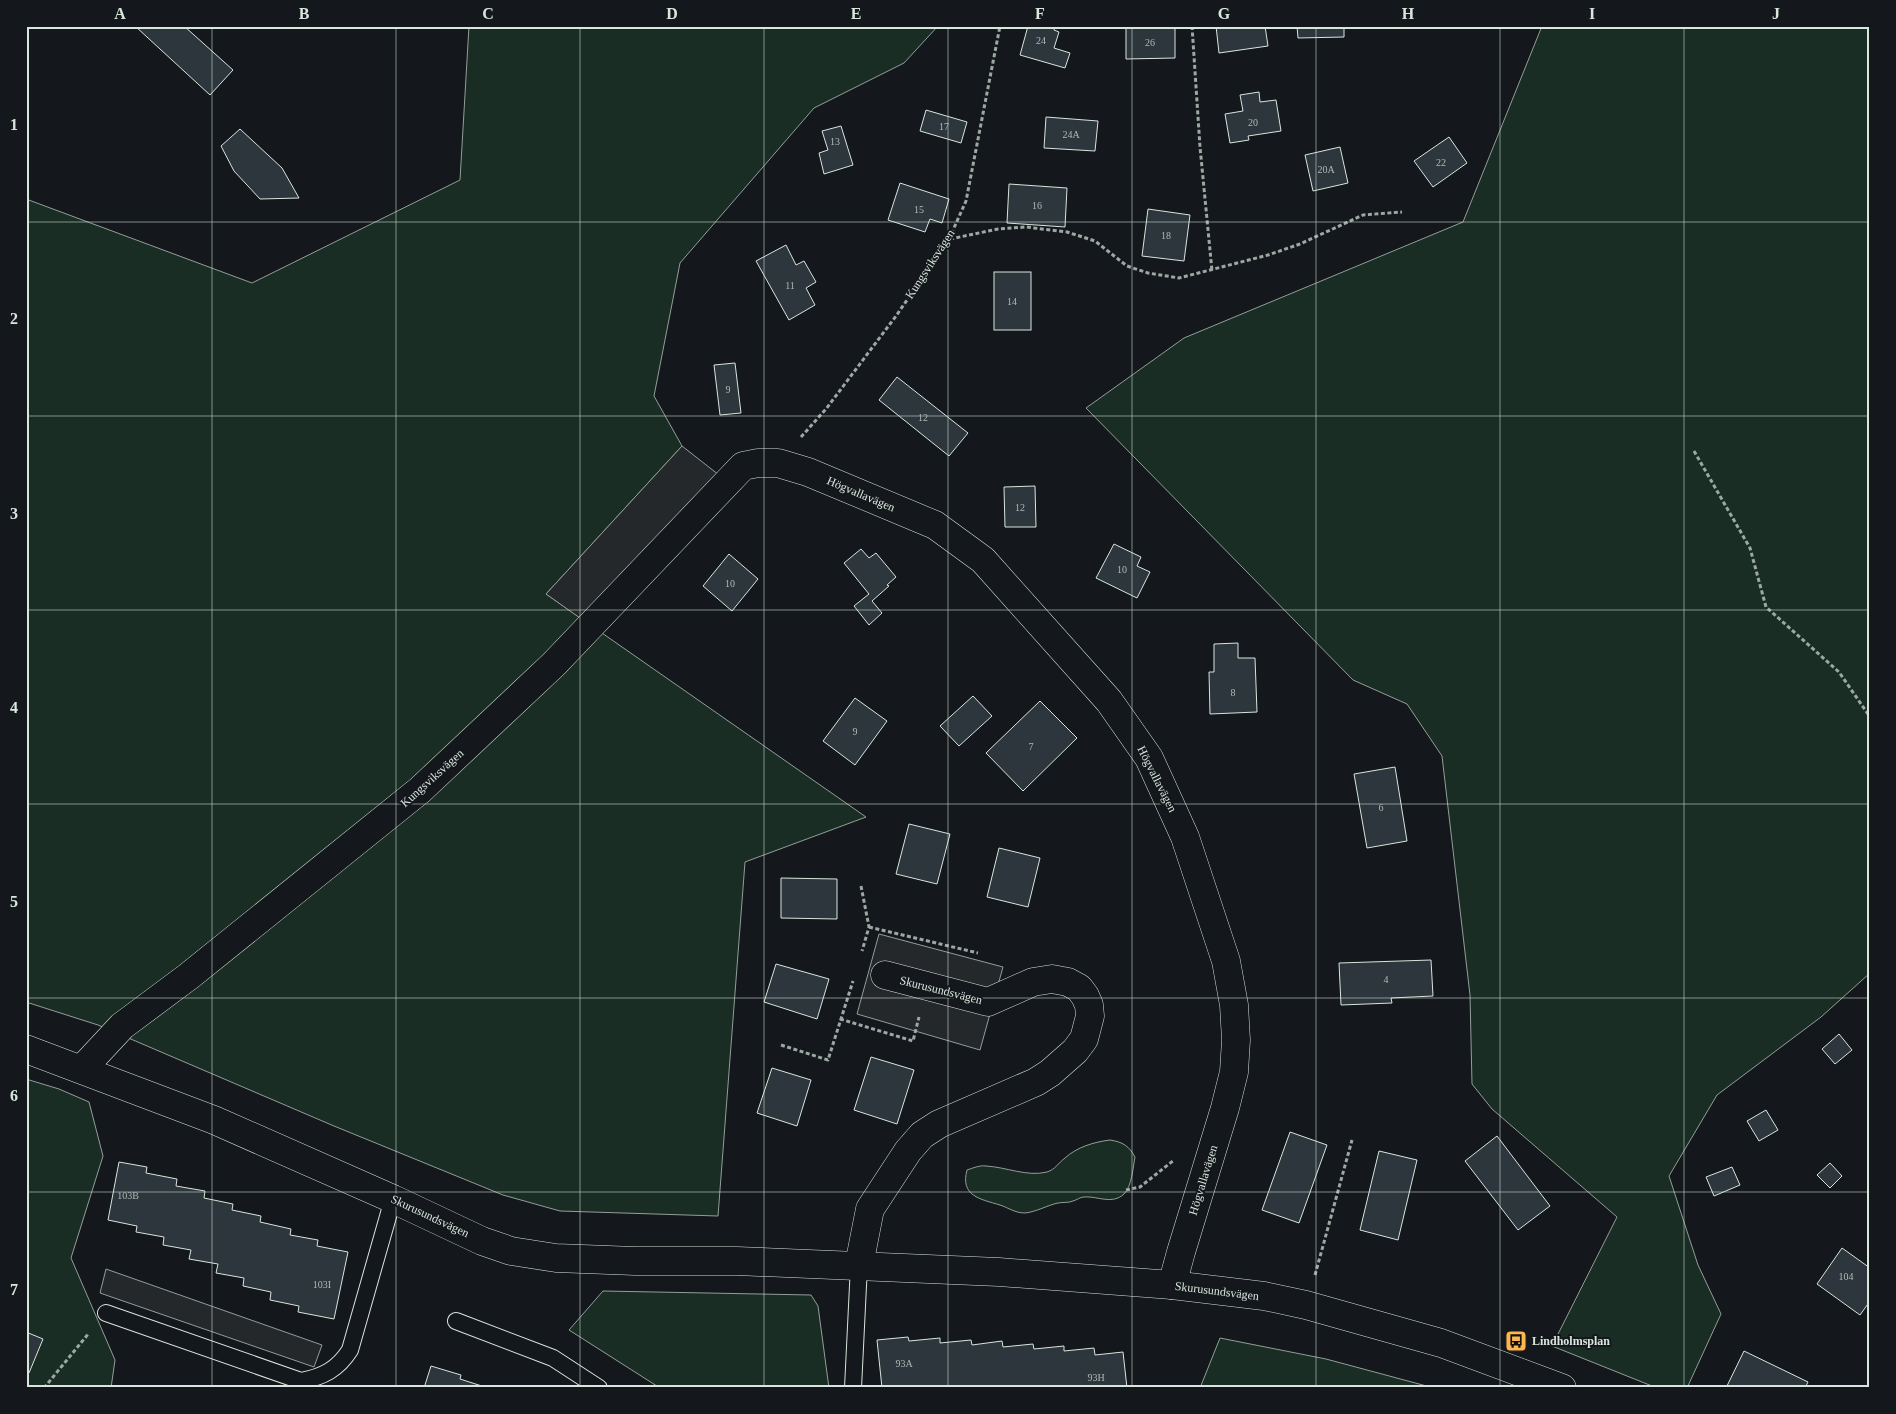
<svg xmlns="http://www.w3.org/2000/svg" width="1896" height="1414" viewBox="0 0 1896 1414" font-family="'Times New Roman',serif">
<rect width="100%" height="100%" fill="#14181c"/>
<g fill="#1a2d24" stroke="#939e99">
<path d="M469 26H938L904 63 814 108 680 263 654 396 682 446 546 594 866 817 745 862 718 1216 560 1211 503 1195 334 1126 98 1025 26 1002V199L252 283 460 180Z"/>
<path d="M1542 26H1870V973L1821 1017 1717 1095 1669 1176 1698 1265 1721 1314 1687 1388H1657L1552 1346 1617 1217 1492 1109 1472 1084 1470 995 1442 756 1407 704 1353 680 1086 408 1184 338 1463 222Z"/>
<path d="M26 1079 59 1089 89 1102 103 1156 71 1258 115 1360 111 1388H26Z"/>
<path d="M1110 1140C1123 1142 1129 1146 1135 1157 1133 1167 1132 1186 1124 1194 1112 1205 1098 1196 1084 1197 1080 1197 1077 1200 1073 1201 1069 1203 1063 1202 1058 1203 1048 1205 1036 1212 1025 1213 1015 1213 1009 1208 1000 1205 980 1199 960 1196 967 1170 973 1168 980 1165 986 1166 1006 1167 1027 1177 1047 1172 1056 1169 1058 1163 1065 1158 1077 1147 1094 1142 1110 1140Z"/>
<path d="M603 1291 811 1295 818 1306 829 1388H660L569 1330Z"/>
<path d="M1220 1338 1326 1359 1434 1388H1200Z"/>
</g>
<g fill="#24282b" stroke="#939e99">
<path d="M682 446 733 486 597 630 546 594Z"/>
<path d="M879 934 1003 967 980 1050 857 1014Z"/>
<path d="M106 1269 322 1345 314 1367 100 1293Z"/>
</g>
<g fill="#2c363c" stroke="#d8e6dc">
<path d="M135 26H184L233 70 210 95Z"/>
<path d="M1028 26H1055L1054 30 1059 32 1054 48 1070 53 1065 68 1020 55Z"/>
<path d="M1126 26H1175V58L1126 59Z"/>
<path d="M1216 26H1265L1268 46 1219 53Z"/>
<path d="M1297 26H1344V37L1298 38Z"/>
<path d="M1259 92 1260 102 1276 100 1281 131 1248 136 1249 140 1230 143 1225 114 1243 111 1240 95Z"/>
<path d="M926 110 967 122 961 143 920 131Z"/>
<path d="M1046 117 1098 121 1095 151 1044 148Z"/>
<path d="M841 126 853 165 824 174 819 153 828 150 822 131Z"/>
<path d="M240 129 282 168 299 198 260 199 234 171 221 146Z"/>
<path d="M1449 137 1467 163 1433 187 1414 161Z"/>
<path d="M1340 147 1348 183 1313 191 1305 155Z"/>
<path d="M900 183 949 199 942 223 930 219 925 232 888 220Z"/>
<path d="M1009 184 1067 188 1065 227 1007 223Z"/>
<path d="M1148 209 1190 215 1184 261 1142 256Z"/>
<path d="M786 245 796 265 804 261 816 282 806 288 815 305 789 320 756 261Z"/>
<rect x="994" y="272" width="37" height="58"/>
<path d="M735 363 741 413 720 415 714 365Z"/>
<path d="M897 377 968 433 949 456 879 400Z"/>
<path d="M1035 486 1036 527H1005L1004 487Z"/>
<path d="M1114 544 1141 557 1137 566 1150 572 1137 598 1096 578Z"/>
<path d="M861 549 869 558 876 553 896 577 887 585 889 586 872 601 882 613 869 625 854 606 869 594 844 563Z"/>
<path d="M729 554 758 579 732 611 703 586Z"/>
<path d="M1238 643V658H1255L1257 712 1210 714 1209 672H1214V644Z"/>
<path d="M973 696 992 716 959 746 940 726Z"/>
<path d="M855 698 887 721 855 765 823 741Z"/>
<path d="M1040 701 1077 738 1023 791 986 753Z"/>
<path d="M1395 767 1407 841 1367 848 1354 774Z"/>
<path d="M909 824 950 834 937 884 896 874Z"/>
<path d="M999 848 1040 858 1028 907 987 897Z"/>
<path d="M781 878 837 879V919L781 918Z"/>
<path d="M1431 960 1433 996 1391 998 1392 1003 1341 1005 1339 963Z"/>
<path d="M776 964 829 979 817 1019 764 1002Z"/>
<path d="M1839 1034 1852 1050 1835 1064 1822 1049Z"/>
<path d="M871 1057 914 1070 897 1124 854 1110Z"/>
<path d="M772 1068 811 1080 797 1126 757 1113Z"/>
<path d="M1766 1110 1778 1130 1759 1141 1747 1121Z"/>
<path d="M1290 1132 1327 1145 1299 1223 1262 1210Z"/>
<path d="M1497 1136 1550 1206 1518 1230 1465 1161Z"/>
<path d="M1379 1151 1417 1160 1398 1240 1360 1230Z"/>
<path d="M119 1162 147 1167 146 1173 177 1179 176 1186 205 1191 204 1198 233 1204 232 1210 261 1216 260 1222 291 1229 290 1235 318 1240 317 1246 348 1252 334 1319 298 1312 299 1306 270 1300 271 1292 243 1286 244 1278 216 1273 218 1264 189 1259 191 1250 163 1245 164 1237 136 1232 137 1226 108 1220Z"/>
<path d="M1830 1163 1842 1176 1830 1188 1817 1175Z"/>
<path d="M1732 1167 1740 1185 1714 1196 1706 1177Z"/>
<path d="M1842 1248 1870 1268V1301L1860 1315 1817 1284Z"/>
<path d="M26 1332 43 1339 29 1373 26 1372Z"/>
<path d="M908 1337 909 1341 940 1338V1343L971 1340 972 1345 1002 1341 1003 1347 1033 1344 1034 1349 1064 1346V1351L1094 1348 1095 1355 1123 1352 1127 1388H882L877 1340Z"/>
<path d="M1744 1351 1808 1382 1805 1388H1726Z"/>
<path d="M431 1366 461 1375 460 1379 488 1388H424Z"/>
</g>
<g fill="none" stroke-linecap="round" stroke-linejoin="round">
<g stroke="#d8e6dc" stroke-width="18">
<g id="service">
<path d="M106 1313 301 1381C323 1377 338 1369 350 1350L393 1199"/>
<path d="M456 1321 553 1358 599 1388"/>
<path d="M853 1388 859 1265"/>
</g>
</g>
<g stroke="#d8e6dc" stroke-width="29">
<g id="minor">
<path d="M82 1069 122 1026 189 976 420 790 554 664 743 466 758 463H778L808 472 935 525 983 560 1109 701 1149 758 1185 837 1226 961 1234 1005 1236 1040 1234 1072 1225 1108 1181 1252 1172 1285"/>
<path d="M859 1265 870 1209 908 1151 922 1135 939 1124 1036 1082 1050 1073 1075 1051 1084 1039 1090 1016 1089 1005 1085 996 1079 988 1068 982 1052 979 1033 982 988 1002 885 975"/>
</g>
</g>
<g stroke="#d8e6dc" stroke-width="29">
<path id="tertiary" d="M26 1049 214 1120 393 1199 482 1241 511 1251 556 1258 635 1261H737L999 1272 1172 1285 1264 1296 1306 1305 1441 1343 1562 1388"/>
</g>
<g stroke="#9da8a2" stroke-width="3" stroke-dasharray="4 2.5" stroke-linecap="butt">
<path d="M1192 26 1200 147 1212 271"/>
<path d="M950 239 998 229 1026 227 1067 232 1095 241 1127 266 1148 273 1179 278 1268 255 1300 244 1363 215 1402 212"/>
<path d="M801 437 826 409 896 316 949 239 966 201 1000 26"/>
<path d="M1694 451 1750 548 1766 607 1839 672 1870 717"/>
<path d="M861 886 869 927 862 951"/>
<path d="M869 927 978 953"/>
<path d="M840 1019 913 1041 919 1017"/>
<path d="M781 1045 828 1060 853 981"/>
<path d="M1126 1190 1140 1187 1174 1160"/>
<path d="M1315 1275 1352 1140"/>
<path d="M44 1388 89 1333"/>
</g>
<use href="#service" stroke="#14181c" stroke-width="16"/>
<use href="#minor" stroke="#14181c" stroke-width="28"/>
<use href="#tertiary" stroke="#14181c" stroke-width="28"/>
</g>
<path fill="none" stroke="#d8e6dc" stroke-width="1" stroke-opacity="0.55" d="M212 26V1388M396 26V1388M580 26V1388M764 26V1388M948 26V1388M1132 26V1388M1316 26V1388M1500 26V1388M1684 26V1388M26 222H1870M26 416H1870M26 610H1870M26 804H1870M26 998H1870M26 1192H1870"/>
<defs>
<g id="bus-square" transform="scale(1.125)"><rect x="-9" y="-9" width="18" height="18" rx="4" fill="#ffb74d" stroke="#14181c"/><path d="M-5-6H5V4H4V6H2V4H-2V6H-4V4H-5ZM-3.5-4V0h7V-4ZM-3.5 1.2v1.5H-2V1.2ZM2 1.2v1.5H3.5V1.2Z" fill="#111"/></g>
</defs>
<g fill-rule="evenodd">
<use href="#bus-square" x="1516" y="1341"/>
</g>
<g text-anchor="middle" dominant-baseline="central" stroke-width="4" stroke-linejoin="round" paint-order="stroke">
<g font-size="10" fill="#adbab4">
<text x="1041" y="40">24</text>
<text x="1150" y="42">26</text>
<text x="1253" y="122">20</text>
<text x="944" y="126">17</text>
<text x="1071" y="134">24A</text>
<text x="835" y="141">13</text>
<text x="1441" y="162">22</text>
<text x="1326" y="169">20A</text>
<text x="1037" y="205">16</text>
<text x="919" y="209">15</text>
<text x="1166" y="235">18</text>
<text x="790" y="285">11</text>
<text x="1012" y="301">14</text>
<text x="728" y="389">9</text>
<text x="923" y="417">12</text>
<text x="1020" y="507">12</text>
<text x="1122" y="569">10</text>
<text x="730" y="583">10</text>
<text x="1233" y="692">8</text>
<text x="855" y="731">9</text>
<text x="1031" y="746">7</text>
<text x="1381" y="807">6</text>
<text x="1386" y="979">4</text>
<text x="128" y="1195">103B</text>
<text x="1846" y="1276">104</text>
<text x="322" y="1284">103I</text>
<text x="904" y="1363">93A</text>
<text x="1096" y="1377">93H</text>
</g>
<g font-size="12" fill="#d8e6dc" stroke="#14181c">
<text transform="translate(930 264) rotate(-57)">Kungsviksvägen</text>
<text transform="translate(861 494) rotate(23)">Högvallavägen</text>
<text transform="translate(432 778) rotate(-42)">Kungsviksvägen</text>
<text transform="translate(1157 779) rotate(63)">Högvallavägen</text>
<text transform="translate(941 990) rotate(14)">Skurusundsvägen</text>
<text transform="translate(1203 1180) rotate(-73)">Högvallavägen</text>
<text transform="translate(430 1216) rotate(25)">Skurusundsvägen</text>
<text transform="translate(1217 1291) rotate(7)">Skurusundsvägen</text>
</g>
<g font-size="12" font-weight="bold" fill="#d8e6dc" stroke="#14181c" text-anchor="start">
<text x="1532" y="1341">Lindholmsplan</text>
</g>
</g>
<rect width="1896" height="1414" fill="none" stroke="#14181c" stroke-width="55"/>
<rect x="28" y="28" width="1840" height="1358" fill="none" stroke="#d8e6dc" stroke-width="2"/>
<g font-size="16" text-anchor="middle" font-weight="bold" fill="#d8e6dc">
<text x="120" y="19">A</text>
<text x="304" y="19">B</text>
<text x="488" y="19">C</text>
<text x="672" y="19">D</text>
<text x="856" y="19">E</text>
<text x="1040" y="19">F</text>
<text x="1224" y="19">G</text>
<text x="1408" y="19">H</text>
<text x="1592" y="19">I</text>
<text x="1776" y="19">J</text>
<text x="14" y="130">1</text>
<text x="14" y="324">2</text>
<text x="14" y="519">3</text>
<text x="14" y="713">4</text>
<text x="14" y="907">5</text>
<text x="14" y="1101">6</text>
<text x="14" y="1295">7</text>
</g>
</svg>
